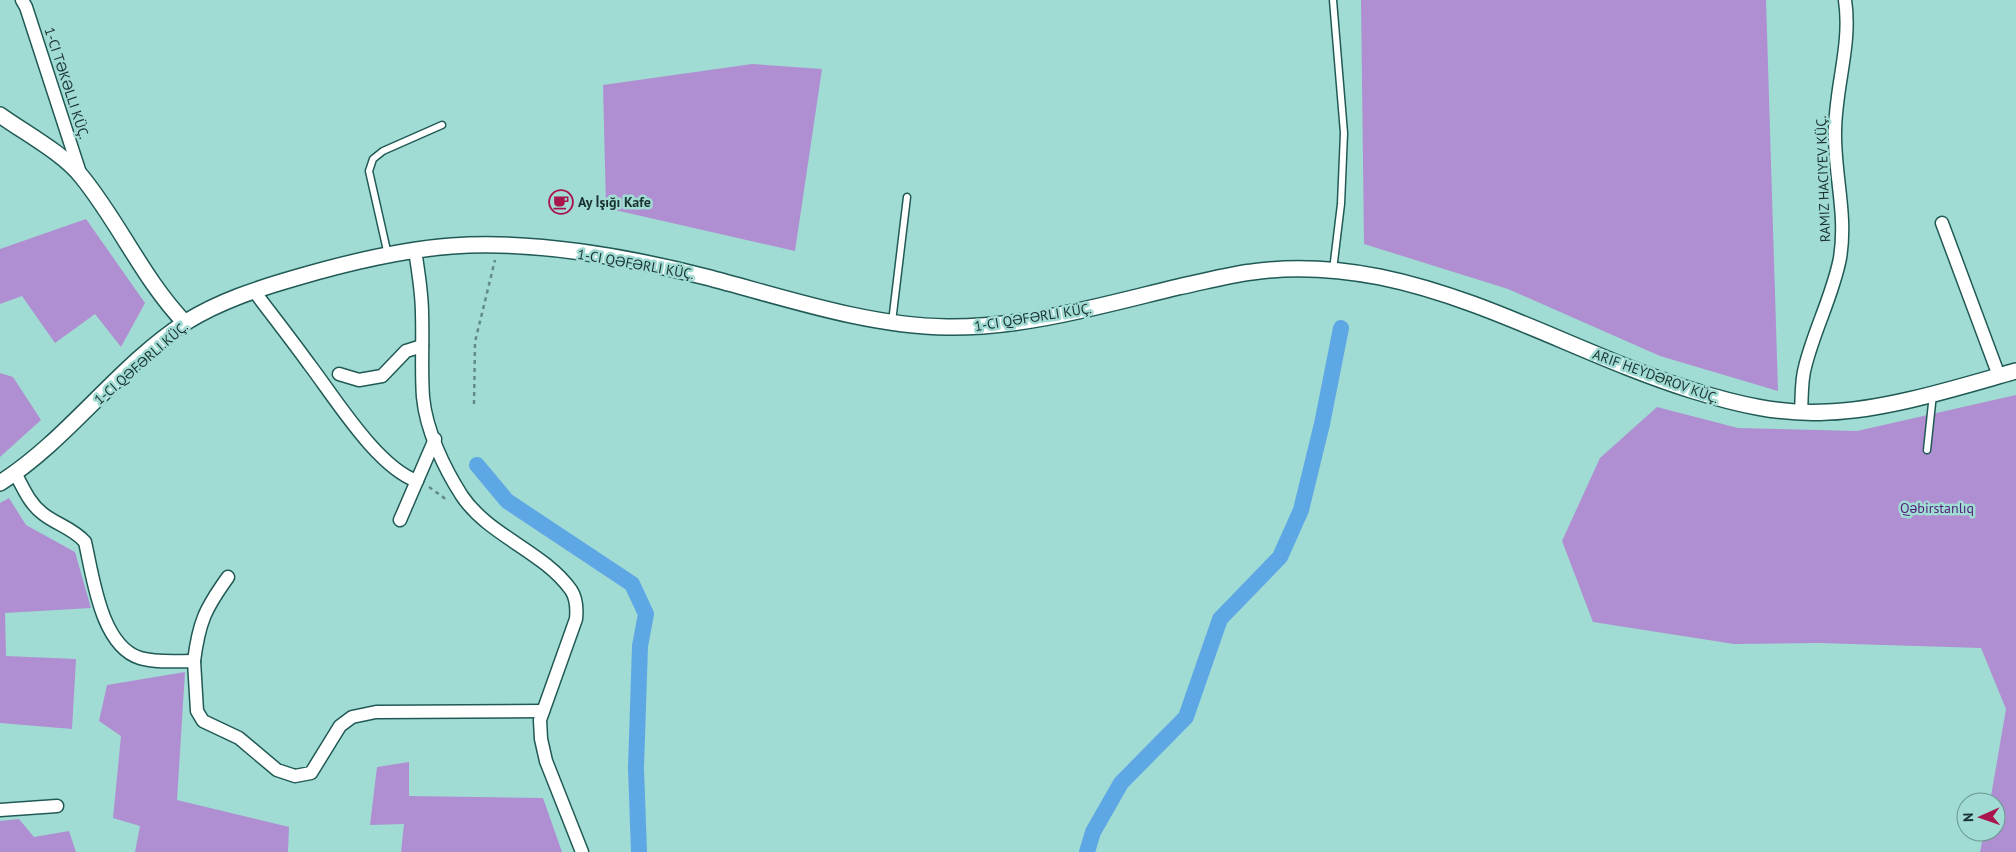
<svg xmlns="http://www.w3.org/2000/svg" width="2016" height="852" viewBox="0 0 2016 852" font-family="'PT Sans',sans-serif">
<rect width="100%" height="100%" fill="#a1dcd4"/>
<g fill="#af8fd1">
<path d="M1361 0H1766L1778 391 1660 356 1508 289 1364 244Z"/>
<path d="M752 64 822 69 795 251 606 208 603 85Z"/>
<path d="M86 219 145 303 121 347 95 314 55 343 22 296 0 304V249Z"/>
<path d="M0 373 13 377 41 420 0 457Z"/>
<path d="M2016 395V852H1980L1984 832H1996V802H1990L2006 709 1981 648 1818 643 1734 644 1593 622 1562 541 1600 458 1657 407 1738 428 1857 431Z"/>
<path d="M9 498 26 525 75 552 91 608 5 613 6 656 76 659 72 729 0 723V503Z"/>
<path d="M185 672 177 800 289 827 288 852H135L140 826 113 818 121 736 99 721 107 685Z"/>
<path d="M409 762V796L543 798 562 852H401L404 824 370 825 377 767Z"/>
<path d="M19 819 34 837 69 831 76 852H0V821Z"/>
</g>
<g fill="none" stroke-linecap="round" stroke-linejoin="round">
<g stroke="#5ea7e5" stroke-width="16">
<path d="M477 465 507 501 632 584 646 614 640 646 636 768 639 852"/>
<path d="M1087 852 1093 832 1121 783 1186 717 1220 619 1280 557 1301 510 1322 424 1341 328"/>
</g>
<g stroke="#215a55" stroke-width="9">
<g id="service">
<path d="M1333 0 1344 133 1341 204 1333 270"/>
<path d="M388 255 369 171 373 159 383 151 442 125"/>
<path d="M892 322 907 197"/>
<path d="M1927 450 1933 394"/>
</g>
</g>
<g stroke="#215a55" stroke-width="15">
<g id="minor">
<path d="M22 0 26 7 81 176"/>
<path d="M1942 223 1999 376"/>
<path d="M415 250C418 271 422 292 422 314 423 342 421 370 423 397 426 430 444 468 462 496 489 536 543 551 571 590 577 599 577 609 576 619L540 720 541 739 546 761 582 852"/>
<path d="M254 291C272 315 291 339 309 364 335 398 377 467 417 481"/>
<path d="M339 374 359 380 382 376 406 351 422 346"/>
<path d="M1801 412C1802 397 1801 381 1805 367 1814 330 1833 295 1840 258 1847 216 1835 177 1835 136 1834 90 1852 46 1845 0"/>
<path d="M15 473C23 487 29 503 42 513 55 524 73 528 85 542 93 577 101 646 140 658 157 663 177 661 194 661L197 711 203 721 239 738 277 770 295 776 311 773 340 726 352 717 376 712 543 711"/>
<path d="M400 520 435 439"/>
<path d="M194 661C199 622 205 609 228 577"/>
<path d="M0 810 57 806"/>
</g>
</g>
<g stroke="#215a55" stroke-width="18">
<g id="tertiary">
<path d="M0 115C25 133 63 153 82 177 120 224 143 279 185 323"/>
<path d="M0 483C69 439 117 367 186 322 220 301 257 289 295 278 346 263 399 250 452 246 531 240 629 257 706 277 783 297 867 326 947 327 1025 328 1103 305 1178 287 1203 282 1227 275 1252 272 1294 266 1338 269 1380 277 1488 299 1586 357 1691 390 1736 404 1781 415 1828 412 1887 410 1959 387 2016 371"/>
</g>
</g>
<g stroke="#618b86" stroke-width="2.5" stroke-dasharray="4 4" stroke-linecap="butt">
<path d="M474 404 475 342 495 260"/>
<path d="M429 487 447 500"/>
</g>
<use href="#service" stroke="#fff" stroke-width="6"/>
<use href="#minor" stroke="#fff" stroke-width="12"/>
<use href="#tertiary" stroke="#fff" stroke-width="15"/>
</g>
<defs>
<g id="cafe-ring" transform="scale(1.25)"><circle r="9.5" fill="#a1dcd4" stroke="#a9164e" stroke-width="1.5"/><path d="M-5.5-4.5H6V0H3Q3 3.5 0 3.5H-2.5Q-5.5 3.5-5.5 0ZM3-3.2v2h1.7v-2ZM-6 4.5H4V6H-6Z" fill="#a9164e"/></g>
</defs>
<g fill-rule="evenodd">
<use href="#cafe-ring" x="561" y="202"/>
</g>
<g text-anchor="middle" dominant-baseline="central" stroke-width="5" stroke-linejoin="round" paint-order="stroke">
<g font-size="14" fill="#1a322f" stroke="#a1dcd4">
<text transform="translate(67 83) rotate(72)">1-CI TƏKƏLLI KÜÇ.</text>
<text transform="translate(1823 179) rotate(-92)">RAMIZ HACIYEV KÜÇ.</text>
<text transform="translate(636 264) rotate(10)">1-CI QƏFƏRLI KÜÇ.</text>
<text transform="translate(1033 317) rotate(-9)">1-CI QƏFƏRLI KÜÇ.</text>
<text transform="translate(141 363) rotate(-41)">1-CI QƏFƏRLI KÜÇ.</text>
<text transform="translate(1656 376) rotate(20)">ARIF HEYDƏROV KÜÇ.</text>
</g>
<g font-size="14" font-weight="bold" fill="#1a322f" stroke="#a1dcd4" text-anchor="start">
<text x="578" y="202">Ay İşığı Kafe</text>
</g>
<g font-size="14" fill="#511d79" stroke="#a1dcd4">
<text x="1937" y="508">Qəbirstanlıq</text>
</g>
</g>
<g transform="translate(1981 817) rotate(268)"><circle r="24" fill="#a1dcd4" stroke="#6b9892"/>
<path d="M0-4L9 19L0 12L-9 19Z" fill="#a9164e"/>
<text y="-8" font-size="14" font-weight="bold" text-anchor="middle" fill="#1a322f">N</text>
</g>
</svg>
